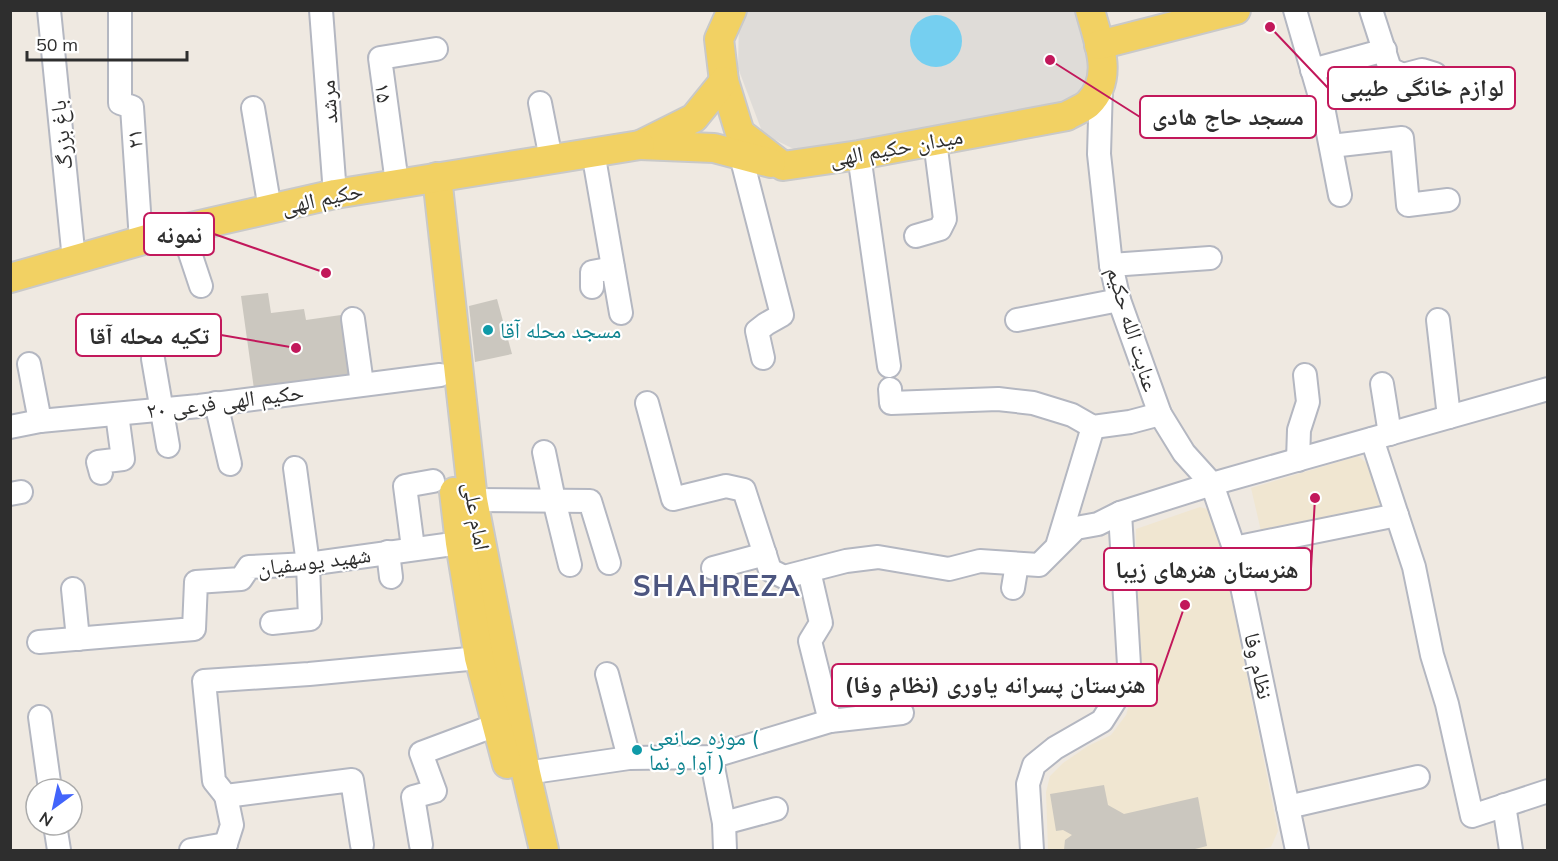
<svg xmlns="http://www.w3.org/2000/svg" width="1558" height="861" viewBox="0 0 1558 861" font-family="Mulish,'Noto Naskh Arabic',sans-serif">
<rect width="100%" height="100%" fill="#efe9e1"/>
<g fill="#f0e6d1">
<path d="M1358 456 1369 465 1380 507 1261 531 1251 488Z"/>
<path d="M1200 507 1214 511 1278 831 1271 847 1257 850H1048L1046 792 1050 776 1063 763 1088 746 1111 735 1126 715 1137 680 1136 529Z"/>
</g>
<path fill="#dfdcd8" d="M745 10 1080 11 1094 62 1084 96 1031 110 802 153 763 134 738 68 739 18Z"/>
<circle fill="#75cff0" cx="936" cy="41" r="26"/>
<g fill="#cbc7bf">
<path d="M268 293 271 313 304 309 306 320 341 315 349 376 254 389 241 296Z"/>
<path d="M497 299 512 354 475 362 469 306Z"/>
<path d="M1104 785 1108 805 1124 814 1198 797 1207 846 1191 850H1064L1065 840 1072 835 1063 830 1056 831 1050 794Z"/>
</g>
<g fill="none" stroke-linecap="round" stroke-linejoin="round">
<g stroke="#b4b7c1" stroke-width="26">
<g id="minor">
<path d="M49 10 74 260"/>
<path d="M120 10V103L132 107 141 241"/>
<path d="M321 10 335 194"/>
<path d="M1295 10 1323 107 1340 195"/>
<path d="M1371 10 1390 69 1403 75 1422 70 1435 74 1447 94"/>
<path d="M1312 70 1385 50"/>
<path d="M1101 85 1099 154 1111 265 1119 300 1160 414 1184 453 1212 484 1234 548 1297 850"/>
<path d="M540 103 551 159"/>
<path d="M253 108 270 209"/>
<path d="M1331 146 1402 138 1408 205 1448 200"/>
<path d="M593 152 621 313"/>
<path d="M859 155 889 366"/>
<path d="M741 156 782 315 766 324 757 331 763 358"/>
<path d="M397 183 380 58 436 49"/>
<path d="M182 229 201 286"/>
<path d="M916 236 940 229 945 219 935 141"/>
<path d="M1111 265 1210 258"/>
<path d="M592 287V272L613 268"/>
<path d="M353 319 362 384"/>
<path d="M1017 320 1119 300"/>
<path d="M1438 320 1449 417"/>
<path d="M153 359 168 446"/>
<path d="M29 364 40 421"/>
<path d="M1382 384 1390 434"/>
<path d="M890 389 891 403 998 399 1033 403 1072 415 1093 427 1130 422 1160 414"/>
<path d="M216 403 230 464"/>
<path d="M647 403 673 499 726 486 744 490 770 570 784 577 846 561 878 557 949 569 980 561 1039 565 1076 528 1098 524 1120 513"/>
<path d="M10 427 40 421 199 406 440 375"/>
<path d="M1372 439 1414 567 1432 655 1447 704 1472 816 1548 791"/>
<path d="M544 452 554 500 570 565"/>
<path d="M1298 460 1299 430 1308 402 1305 375"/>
<path d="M101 473 98 462 123 459 117 414"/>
<path d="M10 494 21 492"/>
<path d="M473 500 590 501 609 563"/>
<path d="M1058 543 1093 427"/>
<path d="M413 548 405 486 433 481"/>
<path d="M1234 548 1397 515"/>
<path d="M388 552 391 577"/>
<path d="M713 568 765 554"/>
<path d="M809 571 821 623 810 641 830 721"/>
<path d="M1013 588 1017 564"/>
<path d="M73 589 78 639"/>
<path d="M272 623 310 619 308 564 295 468"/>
<path d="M39 642 194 629 196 582 241 579 249 567 308 564 460 543"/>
<path d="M607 674 629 758"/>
<path d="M40 717 50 789"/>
<path d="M711 757 724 823 725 850"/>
<path d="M526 773 629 758 711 757 830 721 902 713"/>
<path d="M1504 805 1511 850"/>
<path d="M1288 807 1418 777"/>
<path d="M724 823 776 809"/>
<path d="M55 825 59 850"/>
<path d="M362 845 352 780 226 796 214 781 204 681 309 674 479 658"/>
<path d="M421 845 413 797 435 791 421 753 496 725"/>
<path d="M191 850 226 844"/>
<path d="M224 850 232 825 226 796"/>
<path d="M1032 850 1028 784 1034 765 1055 748 1102 721 1114 702 1129 665 1120 513 1212 484 1548 389"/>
</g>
</g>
<g stroke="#c9c9c9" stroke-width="32">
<g id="major">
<path d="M732 10 719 39 724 81 740 133 783 166 859 155 1067 116C1073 112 1082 109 1088 104 1115 78 1098 41 1090 10"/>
<path d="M1099 45 1236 10"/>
<path d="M724 81 694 118 640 145 714 148 771 163"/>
<path d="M437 177 473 500 526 773 544 850"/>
<path d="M10 278 182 229 335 194 640 145"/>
<path d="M454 492 460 543 479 658 507 764"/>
</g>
</g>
<use href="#minor" stroke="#fff" stroke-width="22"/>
<use href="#major" stroke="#f2d163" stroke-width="28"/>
</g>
<g fill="#0f9aa8" stroke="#fff" stroke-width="2">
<circle cx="488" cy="330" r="6"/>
<circle cx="637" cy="750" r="6"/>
</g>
<g text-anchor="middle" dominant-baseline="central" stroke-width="4.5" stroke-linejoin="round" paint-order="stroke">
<g font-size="22" fill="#2e2e2e" stroke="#fff">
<text transform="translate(384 93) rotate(82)">۱۵</text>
<text transform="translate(328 102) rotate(-94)">مرشد</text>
<text transform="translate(61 135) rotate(-96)">باغ بزرگ</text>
<text transform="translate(134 139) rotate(-94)">۲۱</text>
<text transform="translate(896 147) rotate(-10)">میدان حکیم الهی</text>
<text transform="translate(322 198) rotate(-12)">حکیم الهی</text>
<text transform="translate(1133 329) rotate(73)">عنایت الله حکیم</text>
<text transform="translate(225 401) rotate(-7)">حکیم الهی فرعی ۲۰</text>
<text transform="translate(477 516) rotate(80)">امام علی</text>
<text transform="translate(314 561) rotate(-7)">شهید یوسفیان</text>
<text transform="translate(1259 666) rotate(78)">نظام وفا</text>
</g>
<g font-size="22" fill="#0d838f" stroke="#fff" text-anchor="start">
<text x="500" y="330">مسجد محله آقا</text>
<text x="649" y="737">موزه صانعی (<tspan x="649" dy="25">آوا و نما )</tspan></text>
</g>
<g font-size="28" font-weight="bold" letter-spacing="1.5" fill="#4d5680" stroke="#fff">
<text x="717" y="585">SHAHREZA</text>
</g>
</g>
<path fill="none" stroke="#c2185b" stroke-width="2" d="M1270 27L1328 88M1050 60L1140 117M326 273L214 234M296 348L221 335M1315 498L1311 569M1185 605L1157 685"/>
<g fill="#c2185b" stroke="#fff" stroke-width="2">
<circle cx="1270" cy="27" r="6"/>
<circle cx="1050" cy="60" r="6"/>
<circle cx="326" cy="273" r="6"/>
<circle cx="296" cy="348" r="6"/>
<circle cx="1315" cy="498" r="6"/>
<circle cx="1185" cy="605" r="6"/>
</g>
<g fill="#fff" stroke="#c2185b" stroke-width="2">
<rect x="1328" y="67" width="187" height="42" rx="6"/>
<rect x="1140" y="96" width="176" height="42" rx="6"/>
<rect x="144" y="213" width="70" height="42" rx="6"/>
<rect x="76" y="314" width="145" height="42" rx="6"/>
<rect x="1104" y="548" width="207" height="42" rx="6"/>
<rect x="832" y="664" width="325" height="42" rx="6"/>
</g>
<g font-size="24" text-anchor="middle" font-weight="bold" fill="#2e2e2e">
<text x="1422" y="96">لوازم خانگی طیبی</text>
<text x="1228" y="125">مسجد حاج هادی</text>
<text x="179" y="243">نمونه</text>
<text x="149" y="344">تکیه محله آقا</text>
<text x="1207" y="578">هنرستان هنرهای زیبا</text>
<text x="995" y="693">هنرستان پسرانه یاوری (نظام وفا)</text>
</g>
<rect width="1558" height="861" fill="none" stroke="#2e2e2e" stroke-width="24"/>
<g transform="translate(54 807) rotate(213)"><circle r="28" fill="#ffffff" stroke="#ababab" stroke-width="1.5"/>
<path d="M0-4.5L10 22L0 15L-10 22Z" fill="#4264fb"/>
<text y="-9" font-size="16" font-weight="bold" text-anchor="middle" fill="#2e2e2e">N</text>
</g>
<path d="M27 51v9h160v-9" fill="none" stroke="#2e2e2e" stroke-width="3"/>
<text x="36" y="51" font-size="18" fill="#2e2e2e" stroke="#ffffff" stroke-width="4.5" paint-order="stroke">50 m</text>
</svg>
